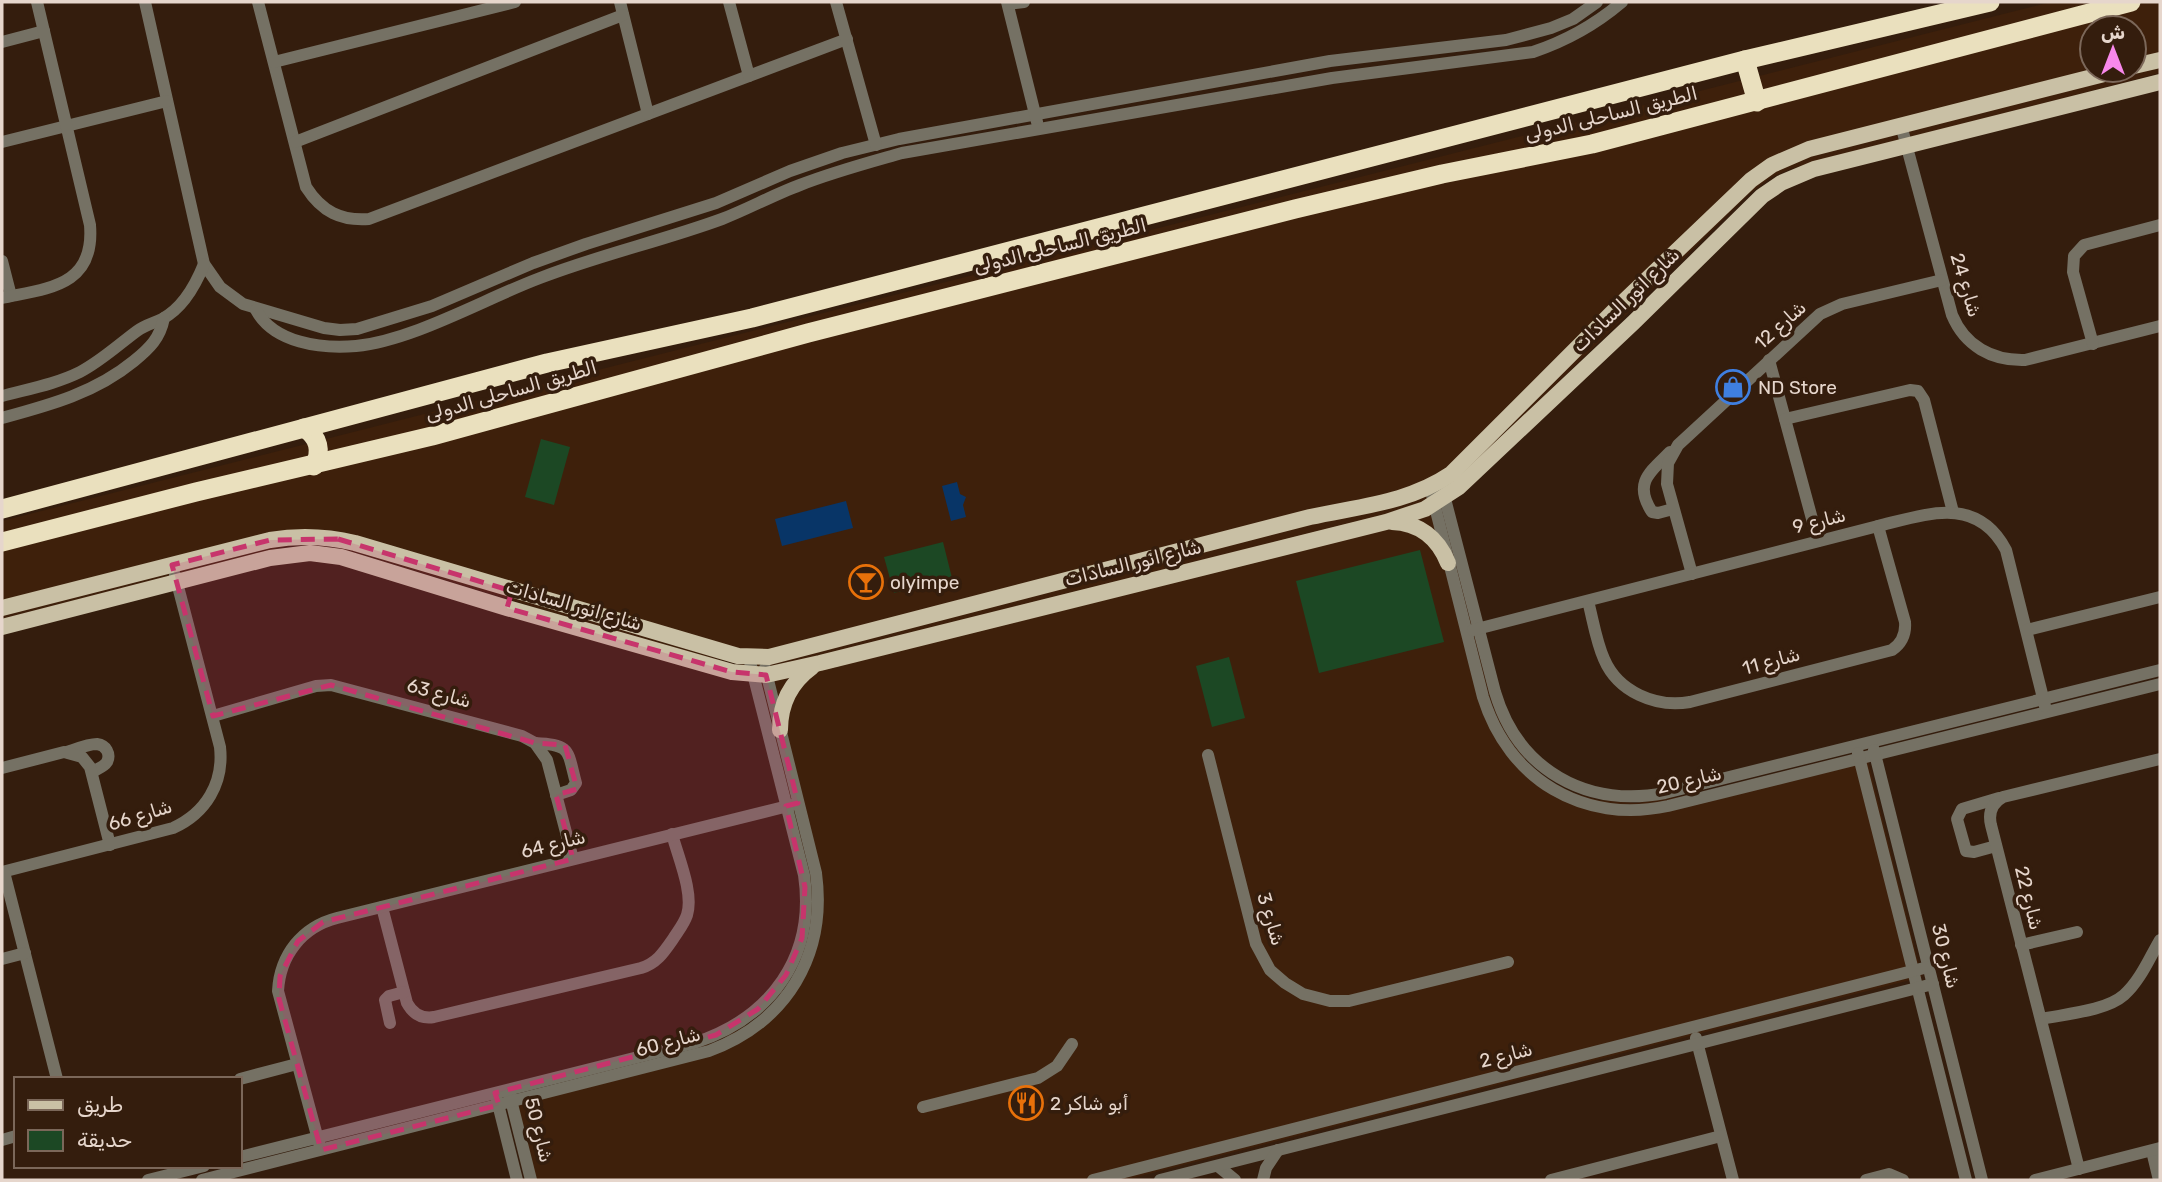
<svg xmlns="http://www.w3.org/2000/svg" width="2162" height="1182" viewBox="0 0 2162 1182" font-family="Rubik,Cairo,sans-serif">
<rect width="100%" height="100%" fill="#341d0d"/>
<path fill="#3e200b" fill-rule="evenodd" d="M2051 2H2160V73L1793 168 1772 177 1749 194 1459 480 1439 494 1492 702 1505 732 1530 765 1550 781 1574 793 1598 800 1636 803 1690 795 1866 752 1922 977 1125 1180H525L504 1098 716 1042 753 1021 772 1004 794 975 810 929 758 668 683 652 343 549 322 544H300L279 548 2 619V521ZM2092 28H2134V70H2092Z"/>
<g fill="#1c4824">
<path d="M541 439 570 447 554 505 525 497Z"/>
<path d="M943 542 952 578 894 593 884 557Z"/>
<path d="M1420 550 1444 642 1319 673 1296 581Z"/>
<path d="M1229 657 1245 718 1212 727 1196 666Z"/>
</g>
<g fill="#083567">
<path d="M957 482 960 494 966 497 963 505 966 517 951 521 942 486Z"/>
<path d="M846 501 853 528 782 546 775 519Z"/>
</g>
<g fill="none" stroke-linecap="round" stroke-linejoin="round">
<g stroke="#757164" stroke-width="12">
<path d="M145 2 204 264 220 287 243 304 324 328 340 330 357 329 432 306 533 263 586 244 716 203 790 171 842 153 899 139 1330 61 1506 40 1551 28 1573 19 1597 2"/>
<path d="M258 2 306 187C322 212 341 221 369 219L847 39"/>
<path d="M620 2 648 114"/>
<path d="M729 2 749 76"/>
<path d="M836 2 876 145"/>
<path d="M1007 2 1037 122"/>
<path d="M1008 4 1024 2"/>
<path d="M2 42 44 31"/>
<path d="M274 62 515 2"/>
<path d="M1901 125 1952 315C1965 346 1992 361 2025 360L2160 326"/>
<path d="M2 142 167 101"/>
<path d="M295 142 623 15"/>
<path d="M2 261 11 296"/>
<path d="M2 298C49 288 95 286 90 225L37 2"/>
<path d="M256 310C274 343 321 349 356 346 414 340 484 299 540 278 599 255 662 241 722 219 748 209 773 195 800 185 833 172 867 163 902 153L1332 78 1533 52C1566 41 1595 25 1622 2"/>
<path d="M2093 344 2073 272 2074 256 2084 245 2160 225"/>
<path d="M1769 360 1818 541"/>
<path d="M2 396C28 389 56 384 80 372 101 361 118 345 137 331 145 325 154 323 162 319 183 308 196 284 204 264"/>
<path d="M2 418C50 405 95 393 134 361 150 348 160 338 164 318"/>
<path d="M1785 419 1910 390 1918 391 1924 400 1953 512"/>
<path d="M1670 452C1650 472 1633 483 1652 512L1658 513 1673 509"/>
<path d="M1430 487 1483 697C1509 780 1583 824 1668 806L2160 684"/>
<path d="M1443 491 1495 692C1518 770 1586 808 1665 793L2160 670"/>
<path d="M1692 574 1667 484 1668 463 1678 445 1820 314 1842 304 1942 280"/>
<path d="M1588 601C1593 620 1596 641 1604 659 1618 692 1656 708 1690 702L1892 650C1902 643 1906 634 1905 622L1878 526"/>
<path d="M1473 630 1878 526C1927 514 1977 495 2006 550L2045 706"/>
<path d="M2027 630 2160 597"/>
<path d="M213 716 316 686 331 685 522 736 535 743 547 760 573 859"/>
<path d="M535 743C572 745 567 750 576 783L571 790 556 795"/>
<path d="M1874 750 1982 1180"/>
<path d="M67 752C76 749 88 744 97 744 106 745 111 754 107 762 104 767 97 769 92 772"/>
<path d="M1858 753 1966 1180"/>
<path d="M1208 755 1256 944 1270 970 1285 983 1303 994 1330 1001H1349L1508 962"/>
<path d="M2 768 64 752 82 757 90 767 110 845"/>
<path d="M1996 846 1974 852 1966 851 1957 819 1962 809 1999 798"/>
<path d="M2 872 173 828C206 813 224 783 220 747L175 575"/>
<path d="M4 872 57 1079"/>
<path d="M382 907 407 1003C413 1014 422 1019 434 1017L641 968C657 963 664 952 673 939 678 931 684 924 687 915 694 893 678 857 672 834"/>
<path d="M2021 945 2077 932"/>
<path d="M2 959 25 953"/>
<path d="M2041 1019C2065 1014 2106 1011 2124 995 2140 981 2150 957 2160 940"/>
<path d="M390 1023 385 1000 389 996 404 992"/>
<path d="M1696 1038 1733 1180"/>
<path d="M240 1079 297 1064"/>
<path d="M510 1096 531 1180"/>
<path d="M497 1100 517 1180"/>
<path d="M923 1107 1038 1078 1057 1066 1072 1044"/>
<path d="M2 1140 16 1136"/>
<path d="M319 1143 278 991C280 955 302 927 337 918L792 805"/>
<path d="M2152 1151 2159 1180"/>
<path d="M240 1157 694 1043C771 1018 816 957 804 875L749 658"/>
<path d="M1218 1166 1235 1180"/>
<path d="M2079 1169 1991 825C1988 812 1992 803 2003 797L2160 759"/>
<path d="M148 1180 204 1166"/>
<path d="M202 1180 709 1051C787 1022 827 955 816 873L765 668"/>
<path d="M1093 1180 1928 967"/>
<path d="M1160 1180 1933 984"/>
<path d="M1263 1180 1266 1168 1278 1150"/>
<path d="M1551 1180 1721 1136"/>
<path d="M1866 1180 1889 1174 1903 1180"/>
<path d="M2035 1180 2160 1148"/>
</g>
<g stroke="#c9c0a5" stroke-width="16">
<path d="M2134 66 2160 60"/>
<path d="M1392 522C1419 523 1438 538 1448 563"/>
<path d="M2 608 270 540C299 535 326 536 355 543L738 656 769 657 1310 517C1360 506 1408 503 1451 474L1618 307 1751 180 1772 165 1809 149 2120 70"/>
<path d="M2 627 270 558 310 553 341 557 507 608 732 672 766 675 820 663 1386 522 1425 509 1459 487 1634 322 1762 196 1781 183 1814 169 2160 82"/>
<path d="M780 730C780 704 790 683 812 667"/>
</g>
<g stroke="#eae0be" stroke-width="19">
<path d="M1745 60 1757 102"/>
<path d="M304 428C319 437 322 451 314 466"/>
<path d="M2 509 547 363 752 318 1745 60 1990 2"/>
<path d="M2 542 196 492 432 436 808 333 1295 209 1442 174 1592 144 2131 2"/>
</g>
</g>
<path fill="#c7346c" fill-opacity="0.2" stroke="#c7346c" stroke-width="5" stroke-dasharray="14 9" stroke-linejoin="round" d="M338 539 512 591 507 608 732 672 766 675 798 803 786 806 805 887 802 938 786 975 758 1009 716 1035 495 1093 499 1105 321 1150 279 999 280 976 298 941 323 922 573 859 556 795 577 789 565 745 535 743 331 685 213 716 172 565 270 540Z"/>
<defs>
<g id="shop-ring" transform="scale(1.75)"><circle r="9.5" fill="#341d0d" stroke="#3f7fe0" stroke-width="1.5"/><path d="M-5-2.5h2.3a2.7 3.5 0 0 1 5.4 0H5L5.5 6h-11ZM-1.5-2.5h3a1.5 2.3 0 0 0-3 0Z" fill="#3f7fe0"/></g>
<g id="bar-ring" transform="scale(1.75)"><circle r="9.5" fill="#341d0d" stroke="#e8710a" stroke-width="1.5"/><path d="M-6-5H6L.8 .8V4.5H3.5V6h-7V4.5H-.8V.8Z" fill="#e8710a"/></g>
<g id="restaurant-ring" transform="scale(1.75)"><circle r="9.5" fill="#341d0d" stroke="#e8710a" stroke-width="1.5"/><path d="M-5-6h1v4h1v-4h1v4h1v-4h1v5L-1.5 .5V6h-2V.5L-5-1ZM5-6V6H3V1.5H1.5Q1.5-4 5-6Z" fill="#e8710a"/></g>
</defs>
<g fill-rule="evenodd">
<use href="#shop-ring" x="1733" y="387"/>
<use href="#bar-ring" x="866" y="582"/>
<use href="#restaurant-ring" x="1026" y="1103"/>
</g>
<g text-anchor="middle" dominant-baseline="central" stroke-width="7" stroke-linejoin="round" paint-order="stroke">
<g font-size="19" fill="#e6d6cc" stroke="#341d0d">
<text transform="translate(1611 114) rotate(-14)">الطريق الساحلى الدولى</text>
<text transform="translate(1060 246) rotate(-14)">الطريق الساحلى الدولى</text>
<text transform="translate(1966 285) rotate(73)">شارع 24</text>
<text transform="translate(1626 300) rotate(-44)">شارع انور السادات</text>
<text transform="translate(1780 325) rotate(-42)">شارع 12</text>
<text transform="translate(511 391) rotate(-16)">الطريق الساحلى الدولى</text>
<text transform="translate(1819 521) rotate(-14)">شارع 9</text>
<text transform="translate(1133 563) rotate(-14)">شارع انور السادات</text>
<text transform="translate(574 605) rotate(16)">شارع انور السادات</text>
<text transform="translate(1771 661) rotate(-15)">شارع 11</text>
<text transform="translate(439 693) rotate(15)">شارع 63</text>
<text transform="translate(1689 780) rotate(-13)">شارع 20</text>
<text transform="translate(140 815) rotate(-17)">شارع 66</text>
<text transform="translate(553 844) rotate(-14)">شارع 64</text>
<text transform="translate(2029 898) rotate(76)">شارع 22</text>
<text transform="translate(1271 919) rotate(73)">شارع 3</text>
<text transform="translate(1946 956) rotate(76)">شارع 30</text>
<text transform="translate(668 1042) rotate(-15)">شارع 60</text>
<text transform="translate(1506 1055) rotate(-14)">شارع 2</text>
<text transform="translate(539 1130) rotate(76)">شارع 50</text>
</g>
<g font-size="19" fill="#e6d6cc" stroke="#341d0d" text-anchor="start">
<text x="1758" y="387">ND Store</text>
<text x="890" y="582">olyimpe</text>
<text x="1050" y="1103">أبو شاكر 2</text>
</g>
</g>
<rect width="2162" height="1182" fill="none" stroke="#e6d6cc" stroke-width="7"/>
<rect x="14" y="1077" width="228" height="91" fill="#341d0d" stroke="#7b6759" stroke-width="2"/>
<rect x="28" y="1100" width="35" height="10" fill="#c9c0a5" stroke="#7b6759" stroke-width="2"/>
<text x="77" y="1112" font-size="21" fill="#e6d6cc">طريق</text>
<rect x="28" y="1130" width="35" height="21" fill="#1c4824" stroke="#7b6759" stroke-width="2"/>
<text x="77" y="1147" font-size="21" fill="#e6d6cc">حديقة</text>
<g transform="translate(2113 49)"><circle r="33" fill="#341d0d" stroke="#7b6759" stroke-width="2"/>
<path d="M0-5L12 26L0 18L-12 26Z" fill="#f888eb"/>
<text y="-10" font-size="19" font-weight="bold" text-anchor="middle" fill="#e6d6cc">ش</text>
</g>
</svg>
